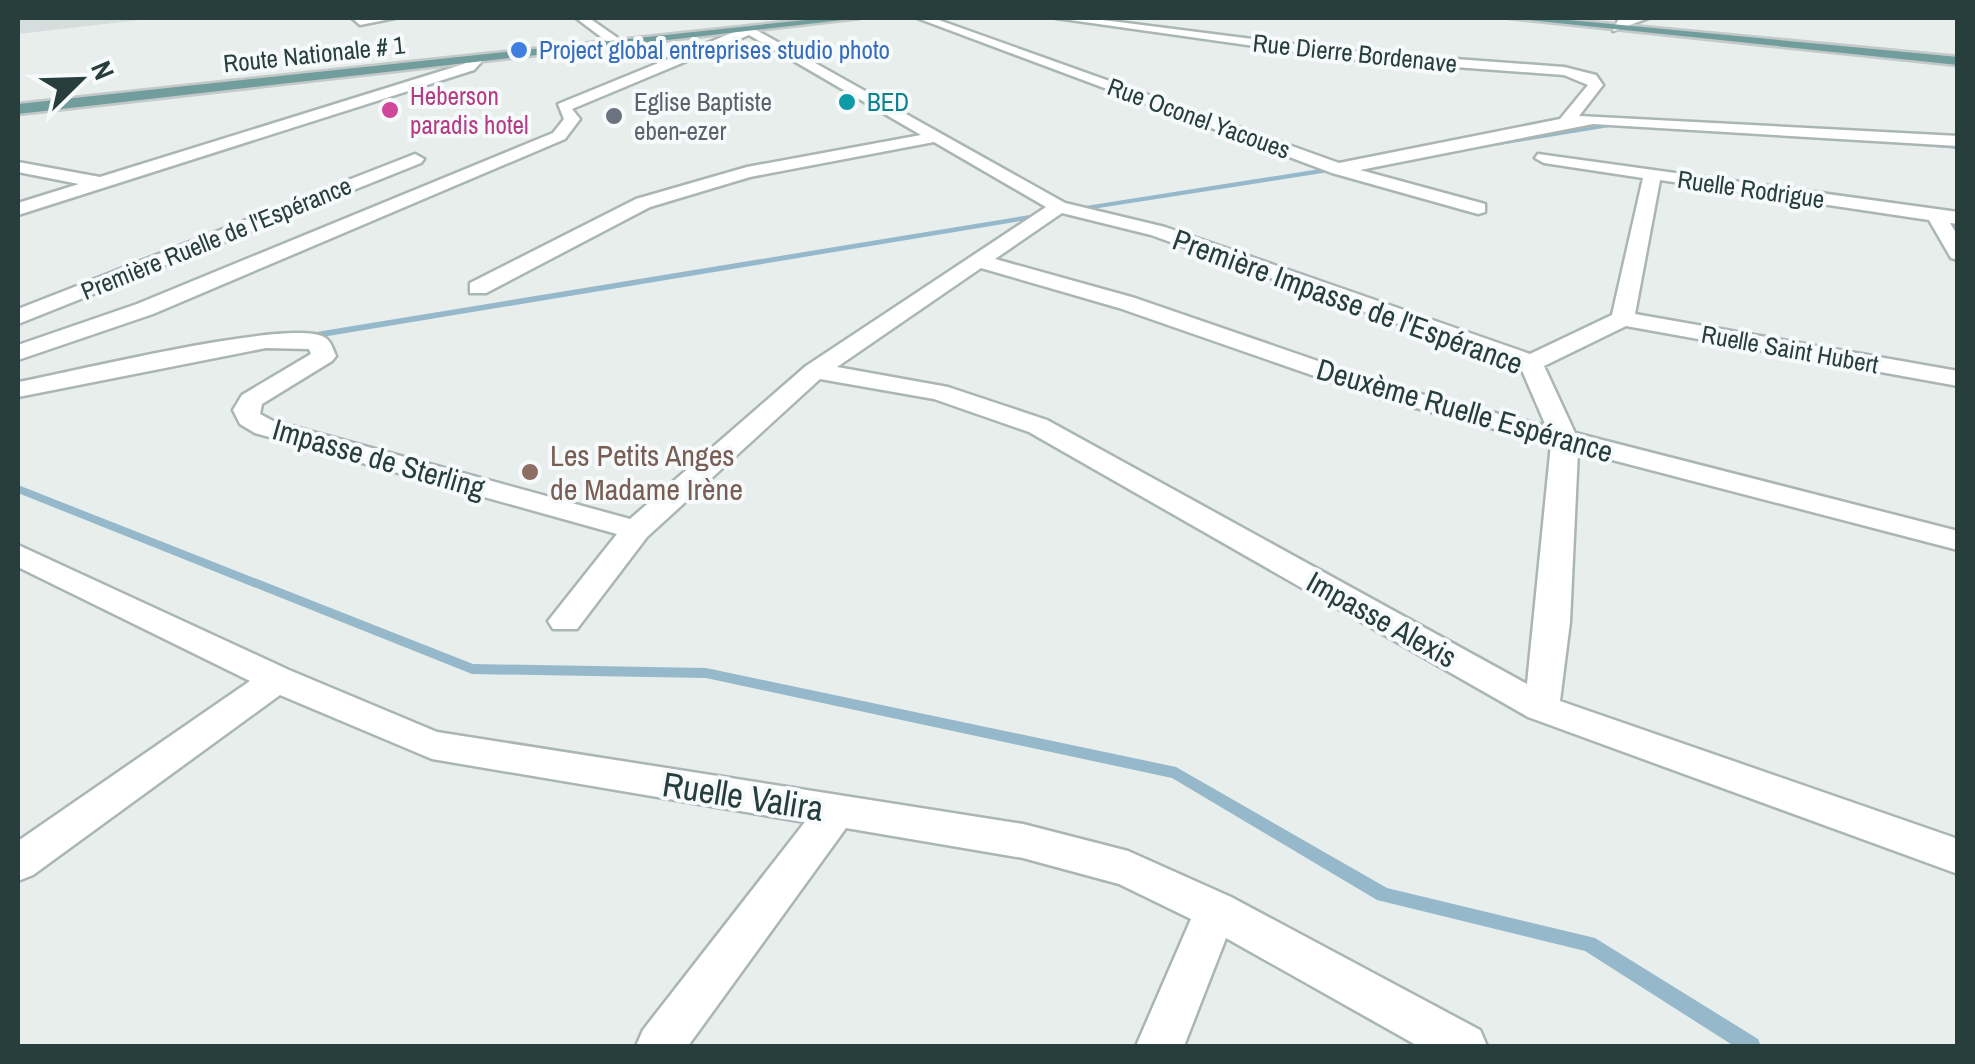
<svg xmlns="http://www.w3.org/2000/svg" width="1975" height="1064" viewBox="0 0 1975 1064" font-family="'Archivo Narrow',sans-serif">
<rect width="100%" height="100%" fill="#e7eeec"/>
<path fill="#d5dedc" d="M18 18H157L18 34Z"/>
<g fill="none" stroke-linecap="round" stroke-linejoin="round">
<g fill="#96b8cb" fill-rule="evenodd">
<path d="M1626 121 1629 123 1628 124 1463 151 1459 149Z"/>
<path d="M1890 140 1958 145V149L1888 143V141Z"/>
<path d="M1339 166H1342V170L1073 212 1069 210 1073 208Z"/>
<path d="M1048 212 1052 214 1051 216 298 341 293 338 298 335Z"/>
<path d="M18 485 473 664 706 668 1176 767 1387 888 1595 938 1758 1039 1761 1046H1734L1585 951 1377 900 1172 778 706 678 472 674 18 493Z"/>
</g>
<g stroke="#aab6b4" stroke-width="5">
<g id="street">
<path d="M352 18H395L360 25Z"/>
<path d="M576 18H589L625 43 613 46Z"/>
<path d="M917 18H933L1339 163 1560 119 1588 85 1564 75 1347 59 1056 18H1087L1347 51 1564 67 1596 75 1603 85 1579 116 1958 136V146L1593 124 1360 170 1485 204V212L1478 214 1332 173Z"/>
<path d="M1619 18H1649L1613 31Z"/>
<path d="M749 26 1065 203 1165 227 1530 354 1612 315 1643 178 1544 163 1535 158 1538 154 1958 212V224L1950 223 1958 236V260L1951 258 1929 220 1660 180 1635 314 1958 371V386L1626 326 1544 366 1575 433 1958 531V550L1578 451 1570 622 1560 701 1958 839V874L1528 717 1029 432 934 399 820 379 647 537 577 629H553L548 621 617 534 255 433 240 424 233 410 242 395 311 354 309 349 266 348 18 397V382C68 373 289 318 324 337 331 340 333 350 336 356L332 361 262 404 260 414 273 421 630 519 806 366 1046 207 934 142 750 177 650 207 486 293H470V283L636 199 747 167 921 135 749 35 572 109 580 119 565 139 153 314 18 360V345L137 304 553 133 564 119 558 104ZM1062 213 1151 235 1521 368 1546 426 1393 387 1135 298 995 259ZM981 268 1119 308 1375 397 1551 444 1527 684 1047 420 948 387 837 367Z"/>
<path d="M471 57 483 60 474 70 18 215V203L79 184 18 172V162L100 177 464 64Z"/>
<path d="M415 154 424 159 421 163 18 324V309Z"/>
<path d="M18 545 289 670 437 732 1023 824 1128 851 1231 897 1480 1030 1487 1046H1418L1226 938 1184 1046H1136L1191 919 1119 884 1023 858 846 828 688 1046H636L643 1030 805 822 432 759 280 695 33 875 18 881V841L250 681 18 567Z"/>
</g>
</g>
<g stroke="#c3c9c9" stroke-width="5">
<g id="primary">
<path d="M824 18H860L18 114V104Z"/>
<path d="M1509 18H1548L1958 57V65Z"/>
</g>
</g>
<use href="#street" fill="#fff" fill-rule="evenodd"/>
<use href="#primary" fill="#719e9c" fill-rule="evenodd"/>
</g>
<circle fill="#3f7fe0" stroke="#f7fafa" stroke-width="4" cx="519" cy="50" r="10"/>
<circle fill="#0f9aa8" stroke="#f7fafa" stroke-width="4" cx="847" cy="102" r="10"/>
<circle fill="#d1479c" stroke="#f7fafa" stroke-width="4" cx="390" cy="110" r="10"/>
<circle fill="#6b7280" stroke="#f7fafa" stroke-width="4" cx="614" cy="116" r="10"/>
<circle fill="#8d6e63" stroke="#f7fafa" stroke-width="4" cx="530" cy="472" r="10"/>
<g text-anchor="middle" dominant-baseline="central" stroke-width="8" stroke-linejoin="round" paint-order="stroke">
<g font-size="25" fill="#366cbe" stroke="#f7fafa" text-anchor="start">
<text x="539" y="50">Project global entreprises studio photo</text>
</g>
<g font-size="25" fill="#273e3d" stroke="#f7fafa">
<text transform="translate(1355 53) rotate(6)">Rue Dierre Bordenave</text>
<text transform="translate(314 54) rotate(-6)">Route Nationale # 1</text>
<text transform="translate(1199 118) rotate(20)">Rue Oconel Yacoues</text>
<text transform="translate(1751 189) rotate(8)">Ruelle Rodrigue</text>
<text transform="translate(216 238) rotate(-22)">Première Ruelle de l'Espérance</text>
<text transform="translate(1790 349) rotate(10)">Ruelle Saint Hubert</text>
</g>
<g font-size="25" fill="#b23c85" stroke="#f7fafa" text-anchor="start">
<text x="410" y="96">Heberson<tspan x="410" dy="29">paradis hotel</tspan></text>
</g>
<g font-size="25" fill="#5b616d" stroke="#f7fafa" text-anchor="start">
<text x="634" y="102">Eglise Baptiste<tspan x="634" dy="29">eben-ezer</tspan></text>
</g>
<g font-size="25" fill="#0d838f" stroke="#f7fafa" text-anchor="start">
<text x="867" y="102">BED</text>
</g>
<g font-size="30" fill="#273e3d" stroke="#f7fafa">
<text transform="translate(1348 301) rotate(20)">Première Impasse de l'Espérance</text>
<text transform="translate(1465 410) rotate(16)">Deuxème Ruelle Espérance</text>
<text transform="translate(379 458) rotate(16)">Impasse de Sterling</text>
<text transform="translate(1382 619) rotate(29)">Impasse Alexis</text>
</g>
<g font-size="30" fill="#785e54" stroke="#f7fafa" text-anchor="start">
<text x="550" y="455">Les Petits Anges<tspan x="550" dy="34">de Madame Irène</tspan></text>
</g>
<g font-size="35" fill="#273e3d" stroke="#f7fafa">
<text transform="translate(743 796) rotate(9)">Ruelle Valira</text>
</g>
</g>
<rect width="1975" height="1064" fill="none" stroke="#273e3d" stroke-width="40"/>
<g transform="translate(80 80) rotate(67)" stroke="#f7fafa" stroke-width="8" paint-order="stroke">
<path d="M0-8L18 38L0 25L-18 38Z" fill="#273e3d"/>
<text y="-15" font-size="28" font-weight="bold" text-anchor="middle" fill="#273e3d">N</text>
</g>
</svg>
